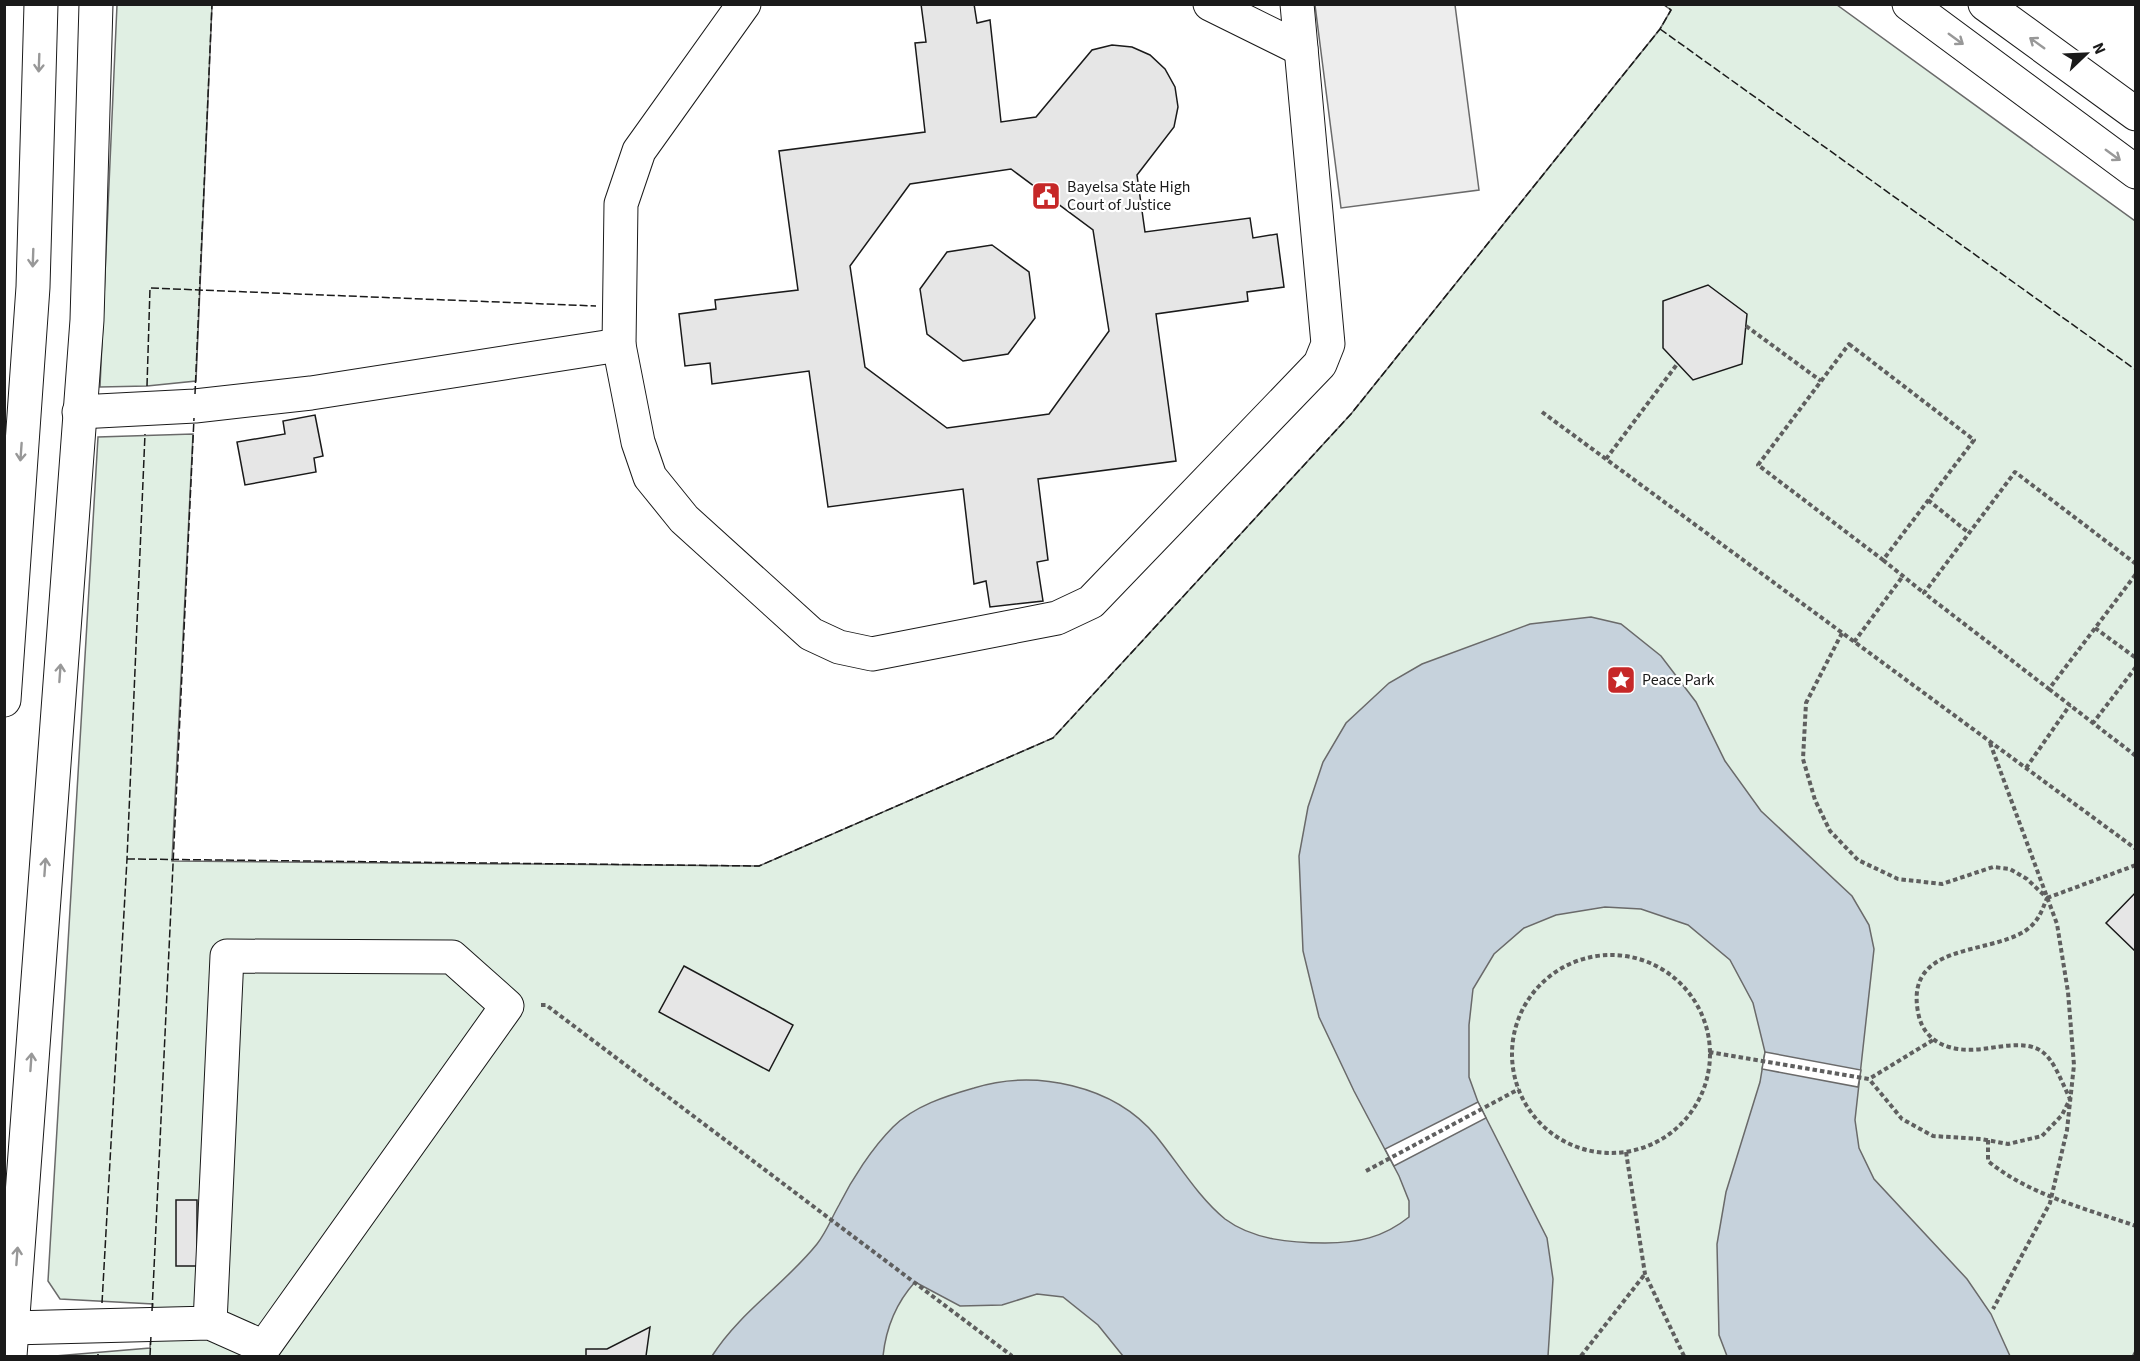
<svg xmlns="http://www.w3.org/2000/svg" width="2140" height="1361" viewBox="0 0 2140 1361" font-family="'Source Sans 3',sans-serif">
<rect width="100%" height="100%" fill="#fff"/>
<g fill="#e0efe3" stroke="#6a6a6a" stroke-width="1.5">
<path d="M117 5H212L196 381 147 386 100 387Z"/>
<path d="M1664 5H1837L2135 221V1356H55L150 1348 153 1304 60 1299 48 1281 98 437 193 434 172 861 759 866 1053 738 1351 414 1660 29 1671 10Z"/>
</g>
<path fill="#ededed" stroke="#6a6a6a" stroke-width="1.5" d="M1315 5H1455L1479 190 1341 208Z"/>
<path fill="#c6d2dc" stroke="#6a6a6a" stroke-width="1.5" d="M1591 617 1621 624 1661 656 1696 702 1725 761 1761 811 1852 896 1869 925 1874 949 1855 1120 1859 1148 1874 1179 1967 1279 1991 1314 2010 1356H1727L1719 1335 1717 1244 1726 1192 1760 1082 1765 1052 1753 1003 1730 960 1688 925 1641 909 1605 907 1556 915 1524 928 1494 954 1473 989 1469 1025V1077L1478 1102 1547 1238 1553 1279 1548 1356H1123L1098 1325 1063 1297 1037 1294 1002 1305 960 1306 915 1282C896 1303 886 1328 883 1356H712C740 1312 785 1284 817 1244 827 1231 831 1219 839 1205 852 1179 872 1148 893 1127 914 1106 946 1096 974 1088 1035 1069 1114 1085 1156 1136 1178 1163 1198 1197 1225 1219 1253 1240 1292 1243 1325 1243 1357 1243 1383 1238 1409 1217V1201L1399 1176 1354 1091 1319 1017 1303 951 1299 856 1308 807 1323 762 1346 723 1389 683 1422 664 1530 624Z"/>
<g fill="#fff" stroke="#6a6a6a" stroke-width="1.5">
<path d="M1765 1052 1861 1070 1858 1087 1762 1069Z"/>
<path d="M1478 1102 1486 1118 1394 1166 1385 1149Z"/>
</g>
<g fill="#e6e6e6" stroke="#1a1a1a" stroke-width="1.5" fill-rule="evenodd">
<path d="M921 4H974L977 23 990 20 1001 122 1036 117 1092 50 1112 45 1132 47 1150 55 1165 69 1175 87 1178 107 1174 127 1137 175 1145 232 1250 218 1253 238 1277 234 1284 287 1247 292 1248 301 1156 314 1176 461 1038 479 1048 560 1037 562 1043 601 990 607 986 581 974 584 963 489 828 507 809 371 712 384 710 363 685 366 679 314 716 309 715 300 798 290 779 151 925 132 915 43 926 42ZM1011 169 1093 230 1109 331 1049 414 947 428 865 367 850 266 910 184Z"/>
<path d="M992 245 1029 272 1035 318 1008 354 963 361 927 334 920 289 947 252Z"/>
<path d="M1708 285 1747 314 1742 364 1693 380 1663 348V301Z"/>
<path d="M315 415 323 456 314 458 316 472 245 485 237 442 285 434 283 421Z"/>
<path d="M2136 892V952L2106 923Z"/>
<path d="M684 966 793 1025 769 1071 659 1012Z"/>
<rect x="176" y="1200" width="21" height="66"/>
<path d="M650 1327 646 1356H586V1349H607Z"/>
</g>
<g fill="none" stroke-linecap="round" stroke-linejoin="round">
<g stroke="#1a1a1a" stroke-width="35">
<g id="minor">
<path d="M744 4 639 151 621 204 619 345 638 442 650 477 684 519 811 634 839 647 872 654 1057 618 1091 602 1320 364 1328 344 1297 4"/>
<path d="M1210 4 1301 49"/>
<path d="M79 412 195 406 311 393 619 345"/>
<path d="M11 1328 210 1323 264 1347 507 1006 452 957 227 956 210 1323"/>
</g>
</g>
<g stroke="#1a1a1a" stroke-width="35">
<g id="major">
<path d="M1909 4 2136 172"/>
<path d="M1985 4 2136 114"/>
<path d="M4 700 33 287 41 4"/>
<path d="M10 1356 87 320 96 4"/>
</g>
</g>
<g stroke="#5f5f5f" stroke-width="4" stroke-dasharray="4.5 3" stroke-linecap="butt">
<path d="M1746 326 1821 381"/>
<path d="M1849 344 1974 440 1883 560 1758 465Z"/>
<path d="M1542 412 2136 849"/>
<path d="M1606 459 1678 363"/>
<path d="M1928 500 1969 533"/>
<path d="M1883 560 1924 593"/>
<path d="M2136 564 2015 472 1924 593 2049 689 2136 574"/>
<path d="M2095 628 2136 658"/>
<path d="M1842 633 1806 703 1803 759 1815 800 1830 831 1858 860 1898 879 1942 884 1993 867 2010 869 2027 879 2047 898C2041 913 2038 922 2025 931 1987 955 1905 943 1918 1012 1921 1030 1932 1042 1949 1047 1962 1051 1977 1050 1990 1048 2046 1039 2048 1051 2070 1099L2062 1115 2042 1136 2008 1144 1981 1139 1933 1136 1902 1119 1869 1079"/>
<path d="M1854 642 1903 576"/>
<path d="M2136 667 2093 723 2136 756"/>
<path d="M2049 689 2093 723"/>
<path d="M1990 743 2057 924 2068 992 2074 1065 2067 1130 2050 1203 1993 1309"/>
<path d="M2026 768 2070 705"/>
<path d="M2047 898 2136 865"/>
<circle cx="1611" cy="1054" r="99"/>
<path d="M541 1005H546L1012 1356"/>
<path d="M1709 1052 1869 1079 1933 1040"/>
<path d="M1988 1140V1161C2029 1195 2087 1209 2136 1226"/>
<path d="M1626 1152 1645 1274 1684 1356"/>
<path d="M1366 1171 1519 1089"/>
<path d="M1581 1356 1645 1274"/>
<path d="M2134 1356 2136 1352"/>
</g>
<use href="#minor" stroke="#fff" stroke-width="33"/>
<use href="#major" stroke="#fff" stroke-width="33"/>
<g stroke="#1a1a1a" stroke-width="1.5" stroke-dasharray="8 3" stroke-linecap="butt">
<path d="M1660 29 2136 370"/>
<path d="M147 386 150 288 596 306"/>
<path d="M195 394 212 4"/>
<path d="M127 859 759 866 1053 738 1351 414 1660 29 1671 10 1664 4"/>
<path d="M102 1303 127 859 145 434"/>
<path d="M152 1311 194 418"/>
<path d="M98 1356V1354"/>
<path d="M150 1356 151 1335"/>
</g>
</g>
<defs><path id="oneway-shaft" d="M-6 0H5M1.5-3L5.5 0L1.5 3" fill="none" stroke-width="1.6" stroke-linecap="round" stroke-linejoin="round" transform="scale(1.5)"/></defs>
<g stroke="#989898">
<use href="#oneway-shaft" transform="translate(1956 39) rotate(36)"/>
<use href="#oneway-shaft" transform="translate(2037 43) rotate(-144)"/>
<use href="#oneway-shaft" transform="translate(39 63) rotate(92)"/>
<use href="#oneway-shaft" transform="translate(2113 155) rotate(36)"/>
<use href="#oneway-shaft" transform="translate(33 258) rotate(92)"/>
<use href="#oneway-shaft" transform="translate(21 452) rotate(94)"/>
<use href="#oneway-shaft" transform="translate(60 673) rotate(-86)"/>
<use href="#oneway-shaft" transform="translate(45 867) rotate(-86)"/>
<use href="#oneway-shaft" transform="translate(31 1062) rotate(-86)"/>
<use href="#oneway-shaft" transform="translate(17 1256) rotate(-86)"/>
</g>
<defs>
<g id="civic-square" transform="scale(1.5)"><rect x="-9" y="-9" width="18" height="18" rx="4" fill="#c62828" stroke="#fff"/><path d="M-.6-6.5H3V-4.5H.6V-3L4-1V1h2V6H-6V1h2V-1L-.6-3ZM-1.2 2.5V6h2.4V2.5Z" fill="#fff"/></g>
<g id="sight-square" transform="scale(1.5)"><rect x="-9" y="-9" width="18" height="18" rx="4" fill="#c62828" stroke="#fff"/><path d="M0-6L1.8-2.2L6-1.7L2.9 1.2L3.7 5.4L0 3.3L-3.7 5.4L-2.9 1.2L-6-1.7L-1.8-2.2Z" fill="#fff"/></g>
</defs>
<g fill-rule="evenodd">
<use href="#civic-square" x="1046" y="196"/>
<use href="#sight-square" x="1621" y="680"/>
</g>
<g text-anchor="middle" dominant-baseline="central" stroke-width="4.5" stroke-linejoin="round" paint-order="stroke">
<g font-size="16" fill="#1a1a1a" stroke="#fff" text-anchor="start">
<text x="1067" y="187">Bayelsa State High<tspan x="1067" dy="18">Court of Justice</tspan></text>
<text x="1642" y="680">Peace Park</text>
</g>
</g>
<rect width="2140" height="1361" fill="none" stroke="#1a1a1a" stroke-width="12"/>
<g transform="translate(2086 54) rotate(67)" stroke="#ffffff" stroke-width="4.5" paint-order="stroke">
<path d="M0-4.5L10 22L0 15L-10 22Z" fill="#1a1a1a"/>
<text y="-9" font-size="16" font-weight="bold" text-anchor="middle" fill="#1a1a1a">N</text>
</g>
</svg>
